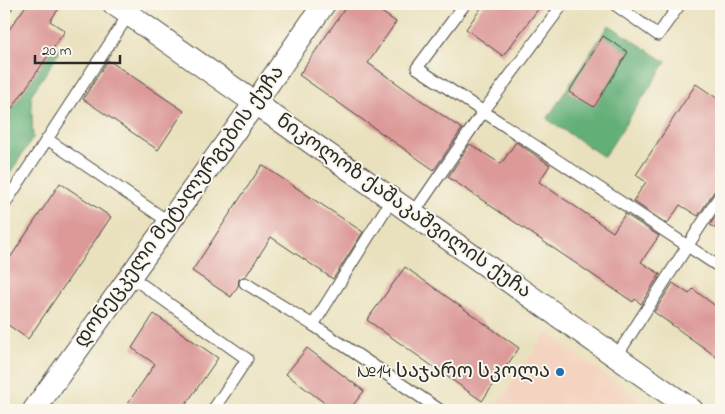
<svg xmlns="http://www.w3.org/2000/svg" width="725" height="414" viewBox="0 0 725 414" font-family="'Indie Flower','Noto Sans Georgian',sans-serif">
<rect width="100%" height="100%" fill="#fbf7ec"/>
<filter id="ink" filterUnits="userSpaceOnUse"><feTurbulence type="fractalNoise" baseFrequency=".02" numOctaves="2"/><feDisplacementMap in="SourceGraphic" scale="10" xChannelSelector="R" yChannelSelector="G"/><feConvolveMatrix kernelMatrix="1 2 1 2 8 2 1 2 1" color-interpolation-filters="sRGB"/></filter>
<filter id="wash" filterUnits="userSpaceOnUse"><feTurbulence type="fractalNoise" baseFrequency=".0096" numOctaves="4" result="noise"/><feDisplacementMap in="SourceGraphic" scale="20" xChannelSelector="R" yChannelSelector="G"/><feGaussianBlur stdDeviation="1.12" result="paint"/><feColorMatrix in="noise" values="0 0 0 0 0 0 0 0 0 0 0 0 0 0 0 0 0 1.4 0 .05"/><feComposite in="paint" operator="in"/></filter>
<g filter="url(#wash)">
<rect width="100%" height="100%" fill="#e9e1bd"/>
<path fill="#f4d3c0" d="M547 333 655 410H493Z"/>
<g fill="#63af78" stroke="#476d52">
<path d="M19 22 61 50 31 95 33 138 4 182V46Z"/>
<path d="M609 25 666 62 604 157 547 119Z"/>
</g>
<g id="blocks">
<g fill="#dc9998">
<path d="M27 4H62L50 21 65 31 4 120V37Z"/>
<path d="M348 4H370L396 22 368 63 462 129 434 170 299 75Z"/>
<path d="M484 4H542L503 56 466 29Z"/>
<path d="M603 36 628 52 594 107 569 92Z"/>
<path d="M108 60 184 111 158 150 83 99Z"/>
<path d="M696 84 721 101V187L715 190 698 216 680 205 667 224 633 201 646 182 636 175Z"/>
<path d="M516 142 550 165 539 182 613 232 625 214 659 236 641 262 660 274 641 304 635 299 633 302 448 177 470 144 501 164Z"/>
<path d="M262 165 363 232 333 279 271 237 246 276 239 279 238 286 231 297 192 271Z"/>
<path d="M60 183 111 217 28 339 4 322V267Z"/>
<path d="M721 207V232L710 225Z"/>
<path d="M405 267 519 348 482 401 367 320Z"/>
<path d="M673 283 689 294 693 289 721 310V360L654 312Z"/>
<path d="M154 314 218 358 182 410H123L155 364 132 348Z"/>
<path d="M307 348 364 391 349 410H334L286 374Z"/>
</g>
</g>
</g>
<g filter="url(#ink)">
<use href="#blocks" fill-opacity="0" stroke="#484641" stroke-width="1"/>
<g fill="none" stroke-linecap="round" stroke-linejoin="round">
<g stroke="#484641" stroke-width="13">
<g id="service">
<path d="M465 4 417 68 721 268"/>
<path d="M614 4 658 35 680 4"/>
<path d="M4 9 8 4"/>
<path d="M47 139 169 222"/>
<path d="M392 199 313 325 440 410"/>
<path d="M4 205 129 14"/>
<path d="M413 214 483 112 563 4"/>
<path d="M130 276 247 359 213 410"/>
<path d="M245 283 313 325"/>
<path d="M616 357 721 194"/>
</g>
</g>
<g stroke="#484641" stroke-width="24">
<g id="minor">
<path d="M114 4 692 410"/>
<path d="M34 410 255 103 324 4"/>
</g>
</g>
<use href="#service" stroke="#fff" stroke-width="11"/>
<use href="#minor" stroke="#fff" stroke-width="22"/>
</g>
</g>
<circle fill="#1f6fb2" stroke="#fbf7ec" stroke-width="2" cx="560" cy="372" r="5"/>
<g text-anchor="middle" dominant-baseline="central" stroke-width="4" stroke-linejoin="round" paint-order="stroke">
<g font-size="20" fill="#2b2b2b" stroke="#fbf7ec">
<text transform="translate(180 207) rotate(-54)">დონეცკელი მეტალურგების ქუჩა</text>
<text transform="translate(403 207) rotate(35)">ნიკოლოზ ქაშაკაშვილის ქუჩა</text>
</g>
<g font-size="20" fill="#2b2b2b" stroke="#fbf7ec" text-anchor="end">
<text x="550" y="372">№14 საჯარო სკოლა</text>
</g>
</g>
<rect width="725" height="414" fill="none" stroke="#fbf7ec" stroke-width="20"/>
<path d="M35 55v8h85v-8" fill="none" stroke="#2b2b2b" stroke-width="2.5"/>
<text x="42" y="55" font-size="15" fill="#2b2b2b" stroke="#fbf7ec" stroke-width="4" paint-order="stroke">20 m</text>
</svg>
